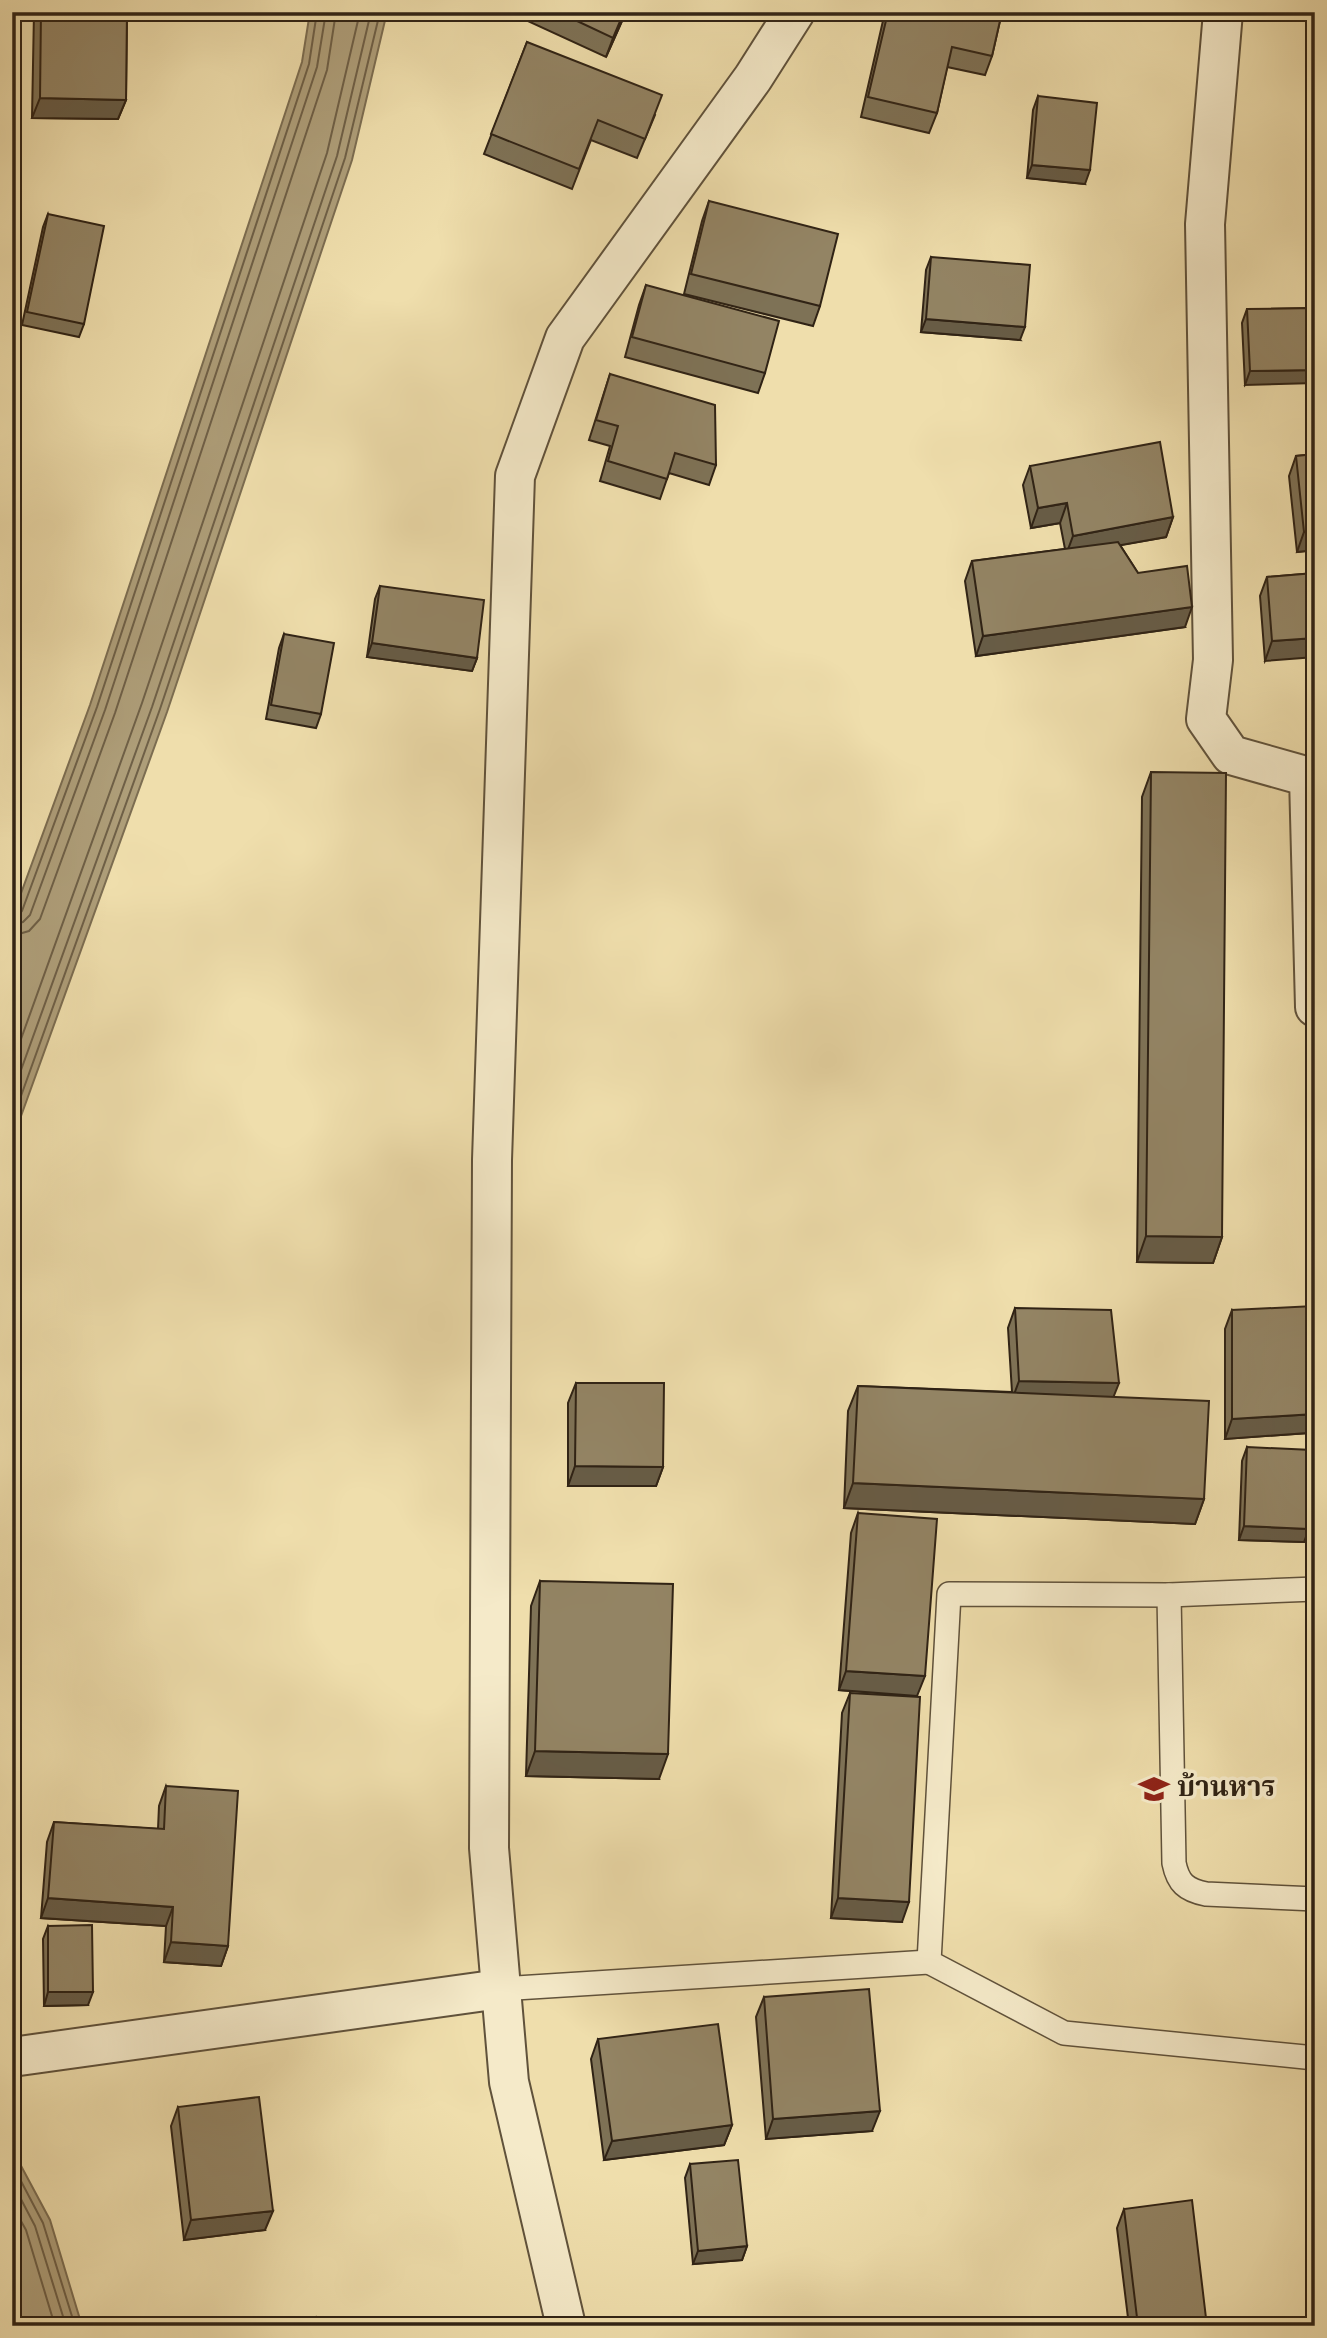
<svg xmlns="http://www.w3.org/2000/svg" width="1327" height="2338" viewBox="0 0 1327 2338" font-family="'Sorts Mill Goudy','Noto Serif Thai',serif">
<rect width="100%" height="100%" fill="#efdeac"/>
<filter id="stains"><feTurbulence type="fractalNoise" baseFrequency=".00286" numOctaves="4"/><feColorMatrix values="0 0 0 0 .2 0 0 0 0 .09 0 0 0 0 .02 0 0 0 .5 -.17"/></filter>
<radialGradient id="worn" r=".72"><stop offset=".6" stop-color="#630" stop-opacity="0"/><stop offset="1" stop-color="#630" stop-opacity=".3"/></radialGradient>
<g fill="#ae9e79" stroke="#7c6d51" stroke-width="2">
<path d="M310 12H387L352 160 167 712 12 1141V918L90 705 302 62Z"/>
<path d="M12 2149 50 2220 82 2326H12Z"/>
</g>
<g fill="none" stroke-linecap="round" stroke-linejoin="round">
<g stroke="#6f6047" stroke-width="2">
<path d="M12 916H18L22 911 97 707 309 64 317 12"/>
<path d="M12 925 23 922 30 915 105 710 317 67 326 12"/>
<path d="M12 936 29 931 40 919 115 713 327 70 336 12"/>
<path d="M12 1064 142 703 327 153 360 12"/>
<path d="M12 1095 152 707 337 156 371 12"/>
<path d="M12 1121 160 709 345 158 380 12"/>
<path d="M12 2164 43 2223 75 2326"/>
<path d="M12 2182 35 2226 66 2326"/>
<path d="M12 2205 26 2230 55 2326"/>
</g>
<g stroke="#60523b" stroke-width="26">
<g id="service">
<path d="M1315 1589 1169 1595 949 1594 929 1962 1064 2033 1315 2058"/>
<path d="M1169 1595 1174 1863C1178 1883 1186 1890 1206 1894L1315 1899"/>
<path d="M500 1989 929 1962"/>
</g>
</g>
<g stroke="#60523b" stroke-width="42">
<g id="minor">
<path d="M1223 12 1205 224 1213 660 1206 719 1231 755 1309 777 1315 1007"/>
<path d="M12 2057 500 1989"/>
</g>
</g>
<g stroke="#60523b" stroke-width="42">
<path id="tertiary" d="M566 2326 509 2082 489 1848 492 1160 515 476 565 338 753 78 795 12"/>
</g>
<use href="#service" stroke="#f5eac9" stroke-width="23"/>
<use href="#minor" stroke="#f5eac9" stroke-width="38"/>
<use href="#tertiary" stroke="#f5eac9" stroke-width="38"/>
</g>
<g fill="#7e7256" stroke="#302315" stroke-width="2">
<path d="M34 12H127L126 100 118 119 32 118Z"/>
<path d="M508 12H626L606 57Z"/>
<path d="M885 12H1002L992 56 985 75 947 67 937 113 929 133 861 117Z"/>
<path d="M527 42 655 115 637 158 591 140 572 189 484 154Z"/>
<path d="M1038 96 1085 184 1027 178 1033 110Z"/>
<path d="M709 201 820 306 813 326 684 294 702 221Z"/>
<path d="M48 214 84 324 79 337 22 325 43 227Z"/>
<path d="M931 257 1020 340 921 332 926 270Z"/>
<path d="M646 285 765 373 758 393 625 357 639 305Z"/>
<path d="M1315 308 1245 385 1242 323 1247 309Z"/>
<path d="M610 374 716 465 709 485 669 473 660 499 600 481 610 446 589 440Z"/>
<path d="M1315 454V550L1297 552 1289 476 1296 456Z"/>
<path d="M1030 466 1173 517 1166 537 1120 545 1138 573 1185 627 976 656 965 581 972 561 1065 549 1060 523 1031 528 1023 485Z"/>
<path d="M1315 573 1265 661 1260 596 1267 577Z"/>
<path d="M380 586 477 658 472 671 367 657 375 599Z"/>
<path d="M284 634 321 714 316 728 266 719 279 648Z"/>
<path d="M1151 772 1222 1237 1213 1263 1137 1262 1142 797Z"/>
<path d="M1015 1308 1114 1397 1204 1499 1195 1524 844 1508 848 1411 858 1386 1012 1392 1008 1328Z"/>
<path d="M1232 1310 1308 1433 1225 1439V1329Z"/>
<path d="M576 1383 663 1467 656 1486H568V1403Z"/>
<path d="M1247 1447 1304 1542 1239 1540 1242 1461Z"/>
<path d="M858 1513 917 1696 839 1690 851 1533Z"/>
<path d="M540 1581 659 1779 526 1776 531 1606Z"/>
<path d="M850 1693 902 1922 831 1918 842 1713Z"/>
<path d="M166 1786 228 1946 221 1966 164 1962 166 1926 41 1918 47 1842 54 1822 158 1829 159 1806Z"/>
<path d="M48 1926 88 2005 44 2006 43 1939Z"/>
<path d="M764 1997 872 2131 766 2139 756 2017Z"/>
<path d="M598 2039 732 2125 724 2145 604 2160 591 2059Z"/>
<path d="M178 2107 265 2230 184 2240 171 2126Z"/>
<path d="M690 2164 747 2246 742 2260 693 2264 685 2178Z"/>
<path d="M1124 2209 1206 2318 1203 2326H1129L1117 2228Z"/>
</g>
<g fill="#675c46" stroke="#302315" stroke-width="2">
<path d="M624 12H626L606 57 613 38Z"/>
<path d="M40 98 126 100 118 119 32 118Z"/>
<path d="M1032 165 1090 170 1085 184 1027 178Z"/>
<path d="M926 319 1025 327 1020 340 921 332Z"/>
<path d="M1315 370V383L1245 385 1250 371Z"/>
<path d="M1067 503 1060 523 1031 528 1038 508Z"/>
<path d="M1173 517 1166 537 1066 555 1073 536Z"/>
<path d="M1315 531V550L1297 552 1304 532Z"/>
<path d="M1192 607 1185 627 976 656 983 636Z"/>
<path d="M1315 638V657L1265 661 1272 641Z"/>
<path d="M372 643 477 658 472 671 367 657Z"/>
<path d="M1146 1236 1222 1237 1213 1263 1137 1262Z"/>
<path d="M1019 1381 1119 1383 1111 1403 1012 1400Z"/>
<path d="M1315 1414 1308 1433 1225 1439 1232 1419Z"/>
<path d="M575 1466 663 1467 656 1486H568Z"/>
<path d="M853 1483 1204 1499 1195 1524 844 1508Z"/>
<path d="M1244 1526 1309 1529 1304 1542 1239 1540Z"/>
<path d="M846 1671 925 1676 917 1696 839 1690Z"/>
<path d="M535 1751 668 1754 659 1779 526 1776Z"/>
<path d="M48 1898 173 1907 166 1926 41 1918Z"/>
<path d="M838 1898 909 1902 902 1922 831 1918Z"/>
<path d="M171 1942 228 1946 221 1966 164 1962Z"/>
<path d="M48 1992H93L88 2005 44 2006Z"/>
<path d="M880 2111 872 2131 766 2139 773 2119Z"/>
<path d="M732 2125 724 2145 604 2160 612 2141Z"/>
<path d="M273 2211 265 2230 184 2240 191 2220Z"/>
<path d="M747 2246 742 2260 693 2264 698 2251Z"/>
<path d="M1206 2318 1203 2326H1141Z"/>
</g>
<g fill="#938464" stroke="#302315" stroke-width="2">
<path d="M41 12H127L126 100 40 98Z"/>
<path d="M558 12H624L613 38Z"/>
<path d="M888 12H1002L992 56 952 47 937 113 868 97Z"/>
<path d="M527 42 662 95 645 139 598 120 579 169 491 134Z"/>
<path d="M1038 96 1097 103 1090 170 1032 165Z"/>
<path d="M709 201 838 234 820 306 691 274Z"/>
<path d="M48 214 104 226 84 324 27 312Z"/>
<path d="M931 257 1030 265 1025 327 926 319Z"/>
<path d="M646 285 779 321 765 373 632 337Z"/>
<path d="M1315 308V370L1250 371 1247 309Z"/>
<path d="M610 374 715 405 716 465 675 453 667 479 608 461 618 426 596 420Z"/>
<path d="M1160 442 1173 517 1073 536 1067 503 1038 508 1030 466Z"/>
<path d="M1315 454V531L1304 532 1296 456Z"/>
<path d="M1118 542 1138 573 1187 566 1192 607 983 636 972 561Z"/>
<path d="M1315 573V638L1272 641 1267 577Z"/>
<path d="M380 586 484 600 477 658 372 643Z"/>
<path d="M284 634 334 643 321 714 271 705Z"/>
<path d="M1151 772 1226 773 1222 1237 1146 1236Z"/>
<path d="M1314 1306 1315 1414 1232 1419V1310Z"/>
<path d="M1015 1308 1111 1310 1119 1383 1019 1381Z"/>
<path d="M576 1383H664L663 1467 575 1466Z"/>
<path d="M858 1386 1209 1401 1204 1499 853 1483Z"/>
<path d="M1247 1447 1312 1450 1309 1529 1244 1526Z"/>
<path d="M858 1513 937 1519 925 1676 846 1671Z"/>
<path d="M540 1581 673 1584 668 1754 535 1751Z"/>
<path d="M850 1693 920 1697 909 1902 838 1898Z"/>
<path d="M166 1786 238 1791 228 1946 171 1942 173 1907 48 1898 54 1822 164 1829Z"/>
<path d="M92 1925 93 1992H48V1926Z"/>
<path d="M869 1989 880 2111 773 2119 764 1997Z"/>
<path d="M718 2024 732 2125 612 2141 598 2039Z"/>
<path d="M259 2097 273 2211 191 2220 178 2107Z"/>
<path d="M738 2160 747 2246 698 2251 690 2164Z"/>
<path d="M1192 2200 1206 2318 1138 2326 1124 2209Z"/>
<path d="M316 2317 319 2326H267Z"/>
</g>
<defs>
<g id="school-bare" transform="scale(2.415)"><path d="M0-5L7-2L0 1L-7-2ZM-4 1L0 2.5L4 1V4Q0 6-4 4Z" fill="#8f2418" stroke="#f5eac9" stroke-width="2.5" paint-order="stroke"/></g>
</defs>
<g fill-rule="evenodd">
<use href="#school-bare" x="1154" y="1789"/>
</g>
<g text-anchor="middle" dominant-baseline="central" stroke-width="7" stroke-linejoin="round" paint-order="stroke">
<g font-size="28" font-weight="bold" fill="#302315" stroke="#f5eac9" text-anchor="start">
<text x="1177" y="1789">บ้านหาร</text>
</g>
</g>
<rect width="1327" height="2338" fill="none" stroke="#efdeac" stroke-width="42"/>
<rect x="14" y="14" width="1299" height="2310" fill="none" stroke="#302315" stroke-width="3.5"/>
<rect x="21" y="21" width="1285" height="2296" fill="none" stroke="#302315" stroke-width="2"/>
<rect width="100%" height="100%" filter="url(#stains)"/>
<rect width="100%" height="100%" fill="url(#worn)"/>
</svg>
